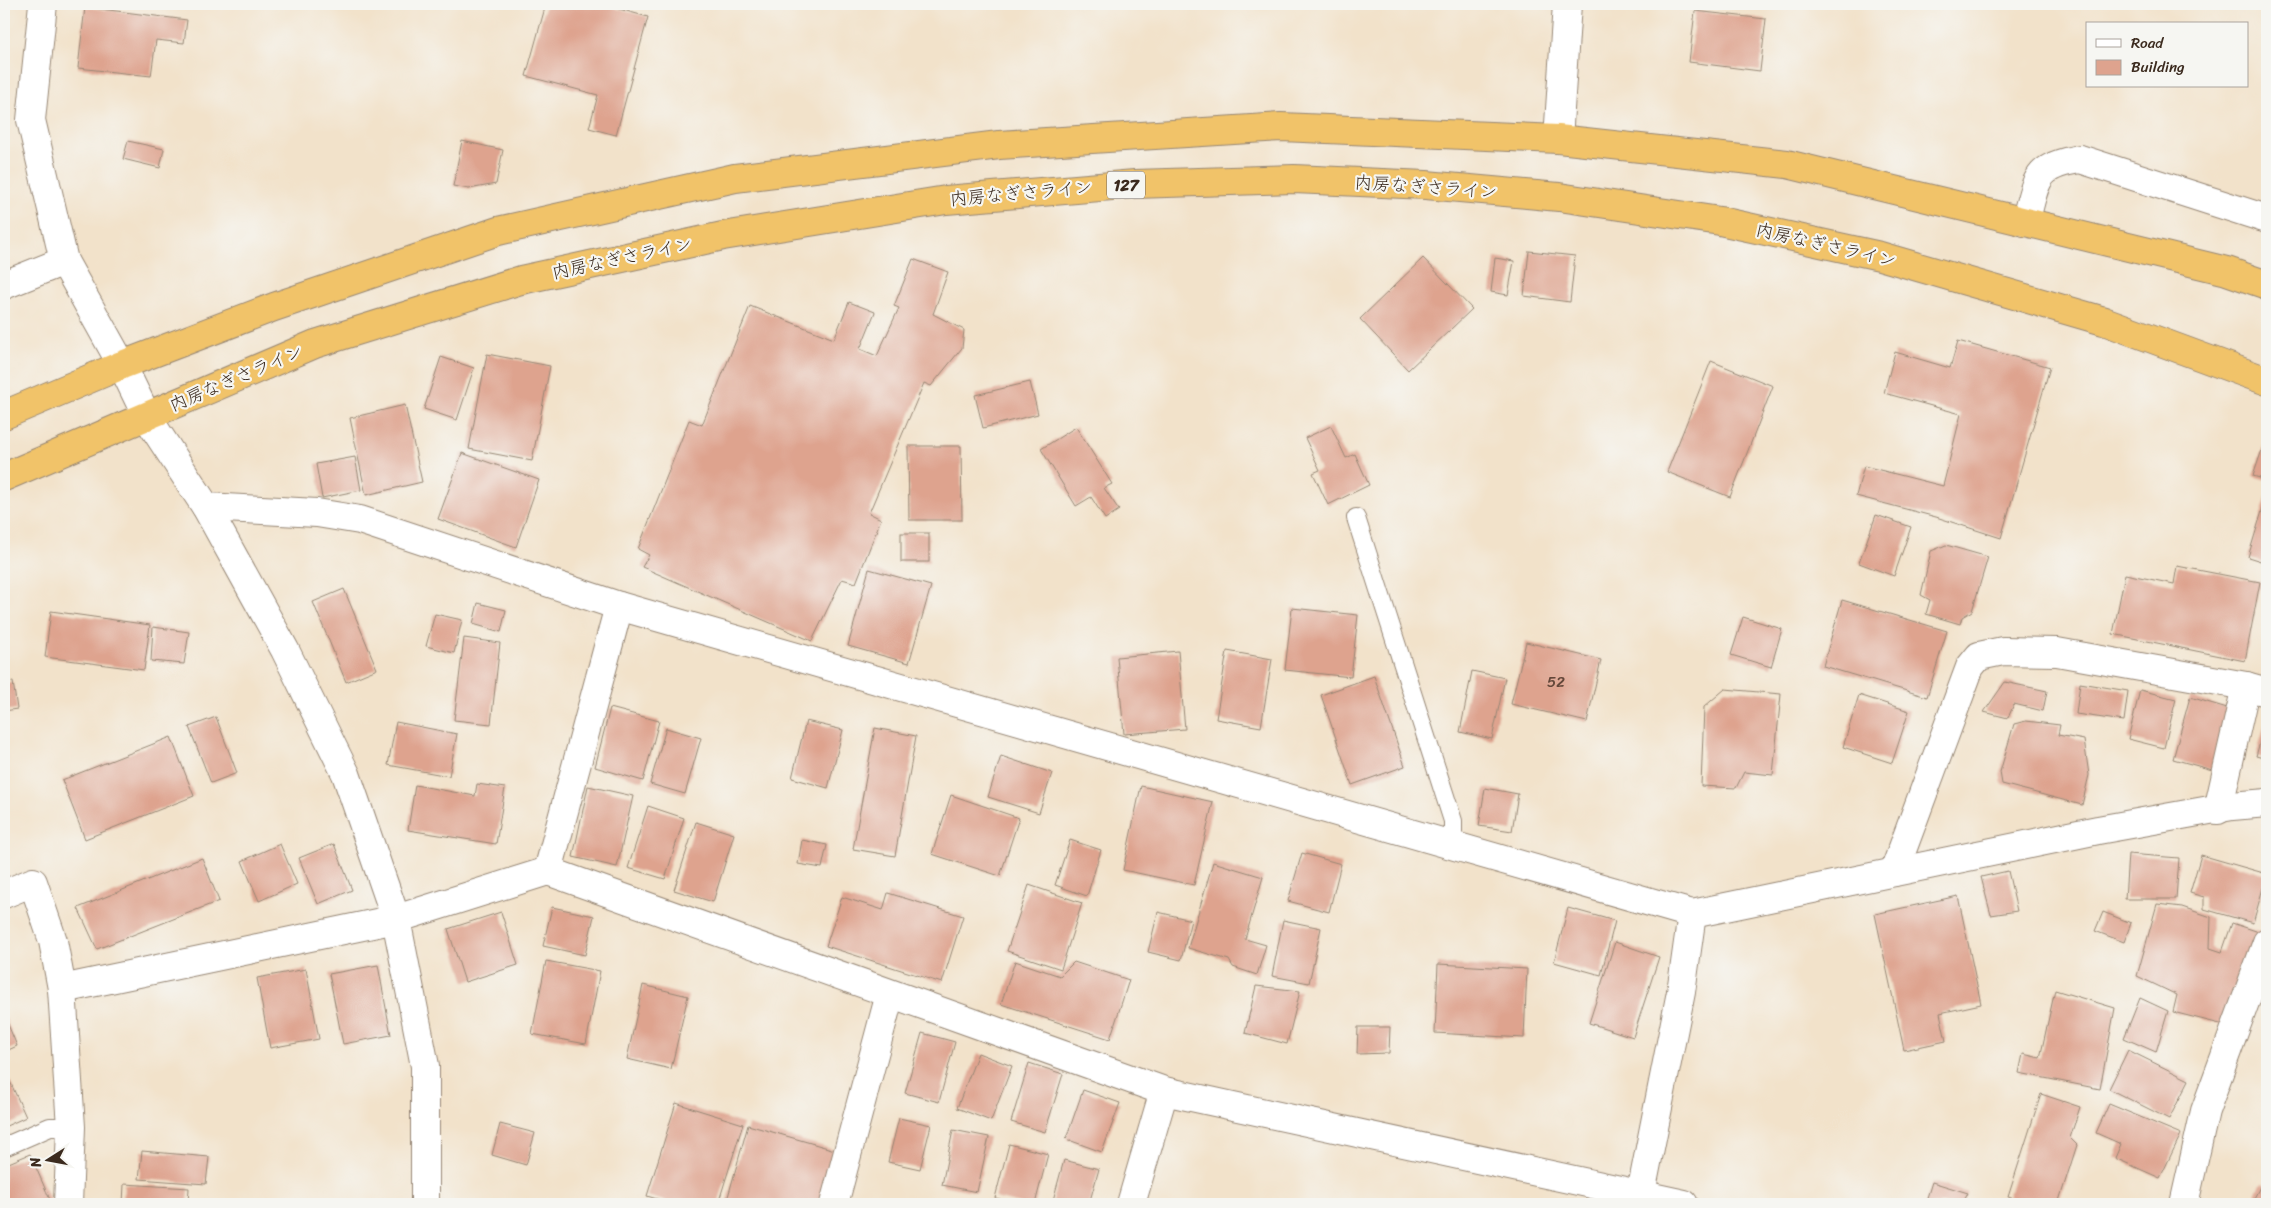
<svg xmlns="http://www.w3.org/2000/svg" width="2271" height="1208" viewBox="0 0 2271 1208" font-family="Sriracha,'Klee One',sans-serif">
<rect width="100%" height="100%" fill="#f6f6f2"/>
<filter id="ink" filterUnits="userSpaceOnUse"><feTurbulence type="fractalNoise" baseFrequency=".02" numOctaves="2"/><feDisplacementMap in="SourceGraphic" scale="10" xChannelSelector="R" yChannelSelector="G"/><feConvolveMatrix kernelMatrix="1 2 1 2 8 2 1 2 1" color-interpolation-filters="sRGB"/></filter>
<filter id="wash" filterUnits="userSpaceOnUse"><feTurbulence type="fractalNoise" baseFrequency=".0096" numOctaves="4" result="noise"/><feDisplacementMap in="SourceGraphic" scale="20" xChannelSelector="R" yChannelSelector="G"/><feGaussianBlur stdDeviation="1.12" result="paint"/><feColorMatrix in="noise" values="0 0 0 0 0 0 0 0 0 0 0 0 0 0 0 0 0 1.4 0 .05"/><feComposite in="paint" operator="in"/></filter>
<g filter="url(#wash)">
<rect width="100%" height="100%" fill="#f2e2ca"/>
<g id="blocks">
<g fill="#dea38e">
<path d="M546 4H601L648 17 616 135 589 128 598 95 526 76Z"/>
<path d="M85 7 187 20 184 43 156 40 151 76 78 68Z"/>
<path d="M1695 11 1766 19 1760 71 1689 62Z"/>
<path d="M128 141 164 149 160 168 123 159Z"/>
<path d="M462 141 503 150 496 184 469 189 453 186Z"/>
<path d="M1529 251 1575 256 1570 302 1524 296Z"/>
<path d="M1423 258 1472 309 1408 370 1360 319Z"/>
<path d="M1495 258 1514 261 1508 295 1491 292Z"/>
<path d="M913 259 948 272 933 314 964 330 962 348 931 386 924 383 869 513 881 519 856 583 842 579 812 641 642 567 649 555 638 549 689 420 702 425 750 306 834 339 849 302 875 312 860 349 877 356 899 308 894 306Z"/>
<path d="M1958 341 2050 367 2001 538 1936 517 1856 496 1864 466 1943 486 1961 414 1884 393 1895 352 1950 368Z"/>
<path d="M487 354 550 366 532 461 469 449Z"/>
<path d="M441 357 474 368 457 420 424 409Z"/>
<path d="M1711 361 1773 386 1730 497 1667 472Z"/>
<path d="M1030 382 1038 414 983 428 975 395Z"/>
<path d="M405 405 422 482 366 495 350 418Z"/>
<path d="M1331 426 1346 458 1355 454 1369 485 1328 505 1313 473 1320 470 1305 438Z"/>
<path d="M1076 427 1112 484 1104 488 1119 510 1105 519 1091 497 1076 506 1041 449Z"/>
<path d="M2264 444 2267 445V480L2253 476Z"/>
<path d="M908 446H961L962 520H909Z"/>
<path d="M462 453 539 480 516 547 438 519Z"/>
<path d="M355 457 361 490 322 498 316 464Z"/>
<path d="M2267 495V563L2248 557Z"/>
<path d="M1876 515 1911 527 1894 576 1859 563Z"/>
<rect x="901" y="533" width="28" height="29"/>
<path d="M1946 545 1988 557 1972 611 1962 617 1960 624 1926 614 1930 600 1921 595 1931 551Z"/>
<path d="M2177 566 2260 582 2245 661 2113 634 2125 574 2174 584Z"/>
<path d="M869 569 931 586 909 663 848 646Z"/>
<path d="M344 589 377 669 346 682 313 602Z"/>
<path d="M1842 600 1947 631 1927 697 1823 666Z"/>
<path d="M478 603 506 610 501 632 473 624Z"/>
<path d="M1292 608 1358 615 1351 677 1285 670Z"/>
<path d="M51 611 150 625 144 670 45 657Z"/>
<path d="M435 614 462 620 454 653 426 646Z"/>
<path d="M1743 617 1782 629 1771 667 1731 655Z"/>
<path d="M153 627 189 632 184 664 151 661Z"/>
<path d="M464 638 500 643 491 724 454 720Z"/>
<path d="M1526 642 1601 660 1587 722 1511 704Z"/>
<path d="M1178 651 1185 729 1124 734 1117 657Z"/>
<path d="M1227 651 1272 659 1261 727 1216 719Z"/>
<path d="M1472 671 1505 678 1492 739 1460 732Z"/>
<path d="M1374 676 1405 766 1352 785 1321 695Z"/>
<path d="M13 682 17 709 4 711V683Z"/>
<path d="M2005 682 2047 691 2043 711 2014 704 2008 718 1984 712Z"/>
<path d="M2080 683 2128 691 2124 721 2076 714Z"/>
<path d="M1725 689 1781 694 1773 775 1744 772 1736 788 1701 786 1704 707Z"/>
<path d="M2140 690 2176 699 2164 748 2128 739Z"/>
<path d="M1859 695 1909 711 1892 763 1843 747Z"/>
<path d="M2190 697 2234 710 2216 771 2173 759Z"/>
<path d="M610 708 659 721 643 781 595 767Z"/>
<path d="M216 717 237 773 211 783 189 727Z"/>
<path d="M2267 718V759L2256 756Z"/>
<path d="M806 721 843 730 828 788 792 778Z"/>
<path d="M2026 721 2060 725 2058 735 2084 740 2089 775 2082 805 2002 784 2000 772 2014 724Z"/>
<path d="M396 722 457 734 449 776 388 765Z"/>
<path d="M666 728 701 738 685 794 650 784Z"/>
<path d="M875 728 916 736 895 856 853 849Z"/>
<path d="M171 737 194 796 85 839 62 780Z"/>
<path d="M1001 756 1052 773 1039 813 988 797Z"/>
<path d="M477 784 505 788 496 844 408 830 415 785 475 796Z"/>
<path d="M588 786 633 796 617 867 573 857Z"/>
<path d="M1141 786 1213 802 1194 885 1123 870Z"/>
<path d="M1485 788 1518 794 1512 831 1479 826Z"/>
<path d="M951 795 1019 818 1000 876 932 854Z"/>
<path d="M648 806 684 818 665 879 628 868Z"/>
<path d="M696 822 734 834 713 902 674 890Z"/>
<path d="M802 840 827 845 822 868 798 864Z"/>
<path d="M1070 840 1101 850 1087 896 1055 885Z"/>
<path d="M280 844 297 884 259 901 242 861Z"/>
<path d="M334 844 352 890 318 904 299 858Z"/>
<path d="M1302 853 1341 864 1329 912 1288 901Z"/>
<path d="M2128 854 2179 858 2176 899H2125Z"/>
<path d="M2201 855 2267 874 2253 923 2204 909V897L2190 893Z"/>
<path d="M202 858 219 901 97 949 78 908Z"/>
<path d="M1213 862 1263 877 1245 939 1266 945 1257 975 1233 967 1229 960 1188 948Z"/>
<path d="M2008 871 2017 911 1991 915 1981 877Z"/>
<path d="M1029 885 1082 903 1061 969 1007 951Z"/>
<path d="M888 893 963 916 942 983 826 946 842 897 883 910Z"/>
<path d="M1958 896 1981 1004 1940 1013 1946 1041 1904 1050 1875 914Z"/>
<path d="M2157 904 2182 907 2211 917 2210 948 2222 952 2232 923 2265 934 2228 1026 2173 1012 2177 995 2137 976Z"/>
<path d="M552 907 594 916 585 955 543 946Z"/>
<path d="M1568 908 1615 921 1601 975 1554 962Z"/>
<path d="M501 912 518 965 465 982 448 929Z"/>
<path d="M1158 912 1191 920 1181 960 1148 952Z"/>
<path d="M2103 912 2131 923 2124 942 2095 931Z"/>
<path d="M1283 920 1321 928 1309 983 1272 976Z"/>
<path d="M1615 942 1659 957 1633 1037 1589 1023Z"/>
<path d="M546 961 600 971 586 1044 532 1034Z"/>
<path d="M1015 961 1060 976 1074 962 1129 980 1110 1039 1001 1004Z"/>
<path d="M1438 964 1527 969 1524 1038 1435 1033Z"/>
<path d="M378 965 391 1035 343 1044 329 974Z"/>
<path d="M306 969 319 1039 270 1048 257 978Z"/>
<path d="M643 985 688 996 671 1069 627 1059Z"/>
<path d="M1256 986 1300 991 1287 1044 1245 1033Z"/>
<path d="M2055 990 2115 1008 2100 1089 2019 1073 2023 1054 2040 1058Z"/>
<path d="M2140 998 2168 1011 2156 1052 2124 1038Z"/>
<path d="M4 1015 17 1046 4 1052Z"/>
<path d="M1358 1027H1390L1389 1053 1357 1054Z"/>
<path d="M922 1033 955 1042 939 1102 905 1093Z"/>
<path d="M2128 1050 2189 1080 2169 1119 2109 1089Z"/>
<path d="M978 1053 1012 1066 991 1121 957 1108Z"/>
<path d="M1029 1063 1063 1074 1045 1132 1011 1122Z"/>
<path d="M4 1068 26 1117 4 1127Z"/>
<path d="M1083 1090 1120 1103 1102 1152 1066 1139Z"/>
<path d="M2041 1094 2080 1107 2070 1138 2077 1145 2058 1204H2031L2008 1197Z"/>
<path d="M676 1103 743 1124 718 1204H674L647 1196Z"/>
<path d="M2109 1104 2181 1134 2160 1178 2115 1158 2121 1144 2096 1133Z"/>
<path d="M899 1118 931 1125 920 1169 888 1162Z"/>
<path d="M500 1124 535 1133 526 1165 492 1155Z"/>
<path d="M748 1125 835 1150 820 1204H726Z"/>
<path d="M953 1130 989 1137 977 1192 942 1185Z"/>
<path d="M1009 1144 1048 1154 1035 1204H1020L995 1198Z"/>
<path d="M142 1151 209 1157 206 1184 139 1179Z"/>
<path d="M30 1154 51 1202 45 1204H6L4 1198V1165Z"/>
<path d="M1064 1160 1099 1169 1089 1204H1052Z"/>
<path d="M1932 1182 1968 1193 1964 1201H1981L1982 1204H1925Z"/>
<path d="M2262 1183 2267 1185V1204H2251Z"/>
<path d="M124 1184 189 1188 188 1204H123Z"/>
</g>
</g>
</g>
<g filter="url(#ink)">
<use href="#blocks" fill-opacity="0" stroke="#968674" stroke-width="1"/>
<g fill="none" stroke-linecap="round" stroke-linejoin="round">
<g stroke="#968674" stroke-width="20">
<g id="service">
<path d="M1356 518 1453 821V846"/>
<path d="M4 1147 50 1127H71"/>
</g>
</g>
<g stroke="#968674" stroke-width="30">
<g id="minor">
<path d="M43 4 31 120 64 261 122 365"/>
<path d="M1558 139 1567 4"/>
<path d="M2025 222C2037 181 2033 166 2080 159L2267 219"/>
<path d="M4 285 64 261"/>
<path d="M206 507 317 513 360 520 619 606 1692 914 2098 830 2232 806 2267 803"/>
<path d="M2218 810 2246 686"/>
<path d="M548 871 619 606"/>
<path d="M1894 872 1970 667 1979 656 2003 651 2057 652 2246 686 2267 692"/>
<path d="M4 894 33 882 53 941 62 989 71 1127 68 1204"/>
<path d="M62 989 396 919 548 871 1164 1091 1684 1204"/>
<path d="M1641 1193 1681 992 1692 914"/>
<path d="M834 1204 890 994"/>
<path d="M2184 1204 2205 1111 2267 942"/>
</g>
</g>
<g stroke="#968674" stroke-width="30">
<g id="tertiary">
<path d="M122 365 147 417 206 507 285 650 346 774 396 919 425 1066V1204"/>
<path d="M1131 1204 1164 1091"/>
</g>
</g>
<g stroke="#968674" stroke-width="30">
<g id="trunk">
<path d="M4 415 122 365 274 307 498 231 735 178 999 145 1281 127 1558 139 1787 164 2227 271 2267 285"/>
<path d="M4 477 315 344 521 280 723 236 946 200 1135 184 1294 179 1426 185 1559 197 1720 221 1880 256 2104 321 2267 381"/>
</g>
</g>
<use href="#service" stroke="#fff" stroke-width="18"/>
<use href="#minor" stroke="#fff" stroke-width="28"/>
<use href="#tertiary" stroke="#fff" stroke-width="28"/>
<use href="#trunk" stroke="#f1c369" stroke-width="28"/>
</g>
</g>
<g text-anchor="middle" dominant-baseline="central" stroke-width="4.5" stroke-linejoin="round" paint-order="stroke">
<g font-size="15" fill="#64483a">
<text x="1556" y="682">52</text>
</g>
<rect fill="#f6f6f2" stroke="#73675e" stroke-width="1" x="1107" y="171.5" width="38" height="27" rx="4"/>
<g font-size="16" font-weight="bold" fill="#3b2a1e">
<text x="1126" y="185">127</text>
</g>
<g font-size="18" fill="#3b2a1e" stroke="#f6f6f2">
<text transform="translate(1426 187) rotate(4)">内房なぎさライン</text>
<text transform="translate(1021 193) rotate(-5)">内房なぎさライン</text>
<text transform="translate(1826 245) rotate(13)">内房なぎさライン</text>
<text transform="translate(622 258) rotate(-12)">内房なぎさライン</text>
<text transform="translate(236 378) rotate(-23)">内房なぎさライン</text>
</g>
</g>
<rect width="2271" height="1208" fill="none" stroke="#f6f6f2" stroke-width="20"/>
<rect x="2086" y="22" width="162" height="65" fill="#f6f6f2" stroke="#aba49d"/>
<rect x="2096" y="39" width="25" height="8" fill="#ffffff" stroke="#aba49d"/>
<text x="2131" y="48" font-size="15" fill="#3b2a1e">Road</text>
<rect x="2096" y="60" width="25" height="15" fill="#dea38e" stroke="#aba49d"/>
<text x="2131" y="72" font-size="15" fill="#3b2a1e">Building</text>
<g transform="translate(48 1160) rotate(259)" stroke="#f6f6f2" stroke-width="4" paint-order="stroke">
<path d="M0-4L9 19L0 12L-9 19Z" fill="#3b2a1e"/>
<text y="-8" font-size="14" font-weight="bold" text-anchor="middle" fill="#3b2a1e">N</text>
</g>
</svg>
